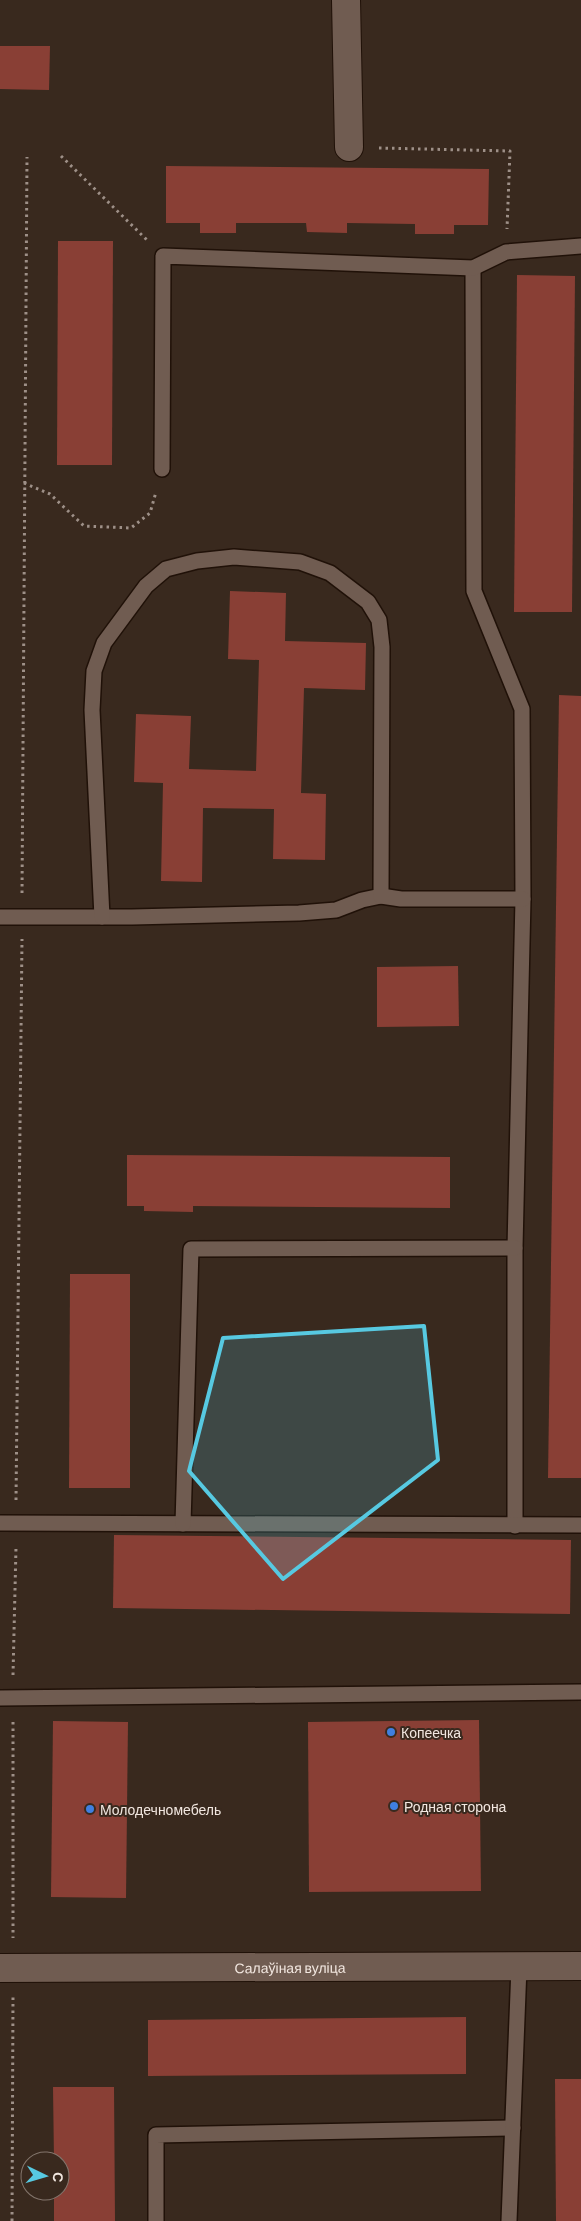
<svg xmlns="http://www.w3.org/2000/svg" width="581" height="2221" viewBox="0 0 581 2221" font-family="Barlow,sans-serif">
<rect width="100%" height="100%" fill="#39291e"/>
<g fill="#893f35">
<path d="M0 46H50L49 90 0 89Z"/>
<path d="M166 166 489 169 488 225H454V234H415V224L347 223V233L307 232 306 223H236V233H200V223H166Z"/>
<path d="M58 241H113L112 465H57Z"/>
<path d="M517 275 575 276 572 612H514Z"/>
<path d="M230 591 286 593 285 641 366 643 365 690 304 688 301 793 326 794 325 860 273 859 274 809 203 808 202 882 161 881 163 783 134 782 136 714 191 716 189 769 256 771 259 660 228 659Z"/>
<path d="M559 695 581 696V1478H548Z"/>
<path d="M458 966 459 1026 377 1027V967Z"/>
<path d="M127 1155 450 1157V1208L193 1206V1212L144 1211V1206H127Z"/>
<path d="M70 1274H130V1488H69Z"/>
<path d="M114 1535 571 1540 570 1614 113 1608Z"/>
<path d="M479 1720 481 1891 309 1892 308 1722Z"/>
<path d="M53 1721 128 1722 126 1898 51 1897Z"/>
<path d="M466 2017V2074L148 2076V2020Z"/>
<path d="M555 2079H581V2221H556Z"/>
<path d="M53 2087H114L115 2221H54V2191H60V2161H54Z"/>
</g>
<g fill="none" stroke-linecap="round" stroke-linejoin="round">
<g stroke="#201108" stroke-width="18">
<g id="lane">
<path d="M473 268 474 591 522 709 523 899 515 1248V1526"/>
<path d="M162 469 163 256 473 268 506 252 581 246"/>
<path d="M0 917H132L299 913 336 910 362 900 381 896"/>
<path d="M102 917 92 710 94 671 104 643 146 586 166 569 197 561 234 557 300 562 330 573 368 602 379 620 382 647 381 896 401 899H523"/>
<path d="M0 1523 581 1525"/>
<path d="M183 1524 191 1249 515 1248"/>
<path d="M0 1698 581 1692"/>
<path d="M156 2221V2135L513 2128"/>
<path d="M509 2221 519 1967"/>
</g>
</g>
<g stroke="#201108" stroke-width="30">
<g id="street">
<path d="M346 0 349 147"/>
<path id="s1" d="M0 1968 581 1966"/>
</g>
</g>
<g stroke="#9e9088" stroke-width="3" stroke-dasharray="2.5 4" stroke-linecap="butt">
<path d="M379 148 510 151 507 229"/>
<path d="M61 156 147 240"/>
<path d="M24 483 50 494 84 526 131 528 150 513 156 492"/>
<path d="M22 893 27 157"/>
<path d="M16 1500 22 939"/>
<path d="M13 1675 16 1547"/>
<path d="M13 1722V1938"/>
<path d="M12 2221 13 1997"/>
</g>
<use href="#lane" stroke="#705c51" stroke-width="15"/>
<use href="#street" stroke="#705c51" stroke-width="28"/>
</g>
<path fill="#57c9e1" fill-opacity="0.2" stroke="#57c9e1" stroke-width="4" stroke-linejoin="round" d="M424 1326 438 1460 283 1579 189 1471 223 1338Z"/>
<g fill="#3f7fe0" stroke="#39291e" stroke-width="2">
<circle cx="391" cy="1732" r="5"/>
<circle cx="394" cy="1806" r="5"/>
<circle cx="90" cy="1809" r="5"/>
</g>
<g text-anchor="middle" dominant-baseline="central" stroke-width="4" stroke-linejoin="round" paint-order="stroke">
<g font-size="14" fill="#f2e7e0" stroke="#39291e" text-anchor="start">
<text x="401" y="1732">Копеечка</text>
<text x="404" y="1806">Родная сторона</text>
<text x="100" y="1809">Молодечномебель</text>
</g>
<g font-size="14" fill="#f2e7e0" stroke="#39291e">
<text stroke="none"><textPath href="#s1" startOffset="290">Салаўіная вуліца</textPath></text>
</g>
</g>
<g transform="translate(45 2176) rotate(95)"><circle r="24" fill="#39291e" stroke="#83756c"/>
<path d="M0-4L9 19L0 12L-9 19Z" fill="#57c9e1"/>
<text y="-8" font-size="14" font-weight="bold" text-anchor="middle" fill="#f2e7e0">С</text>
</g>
</svg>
